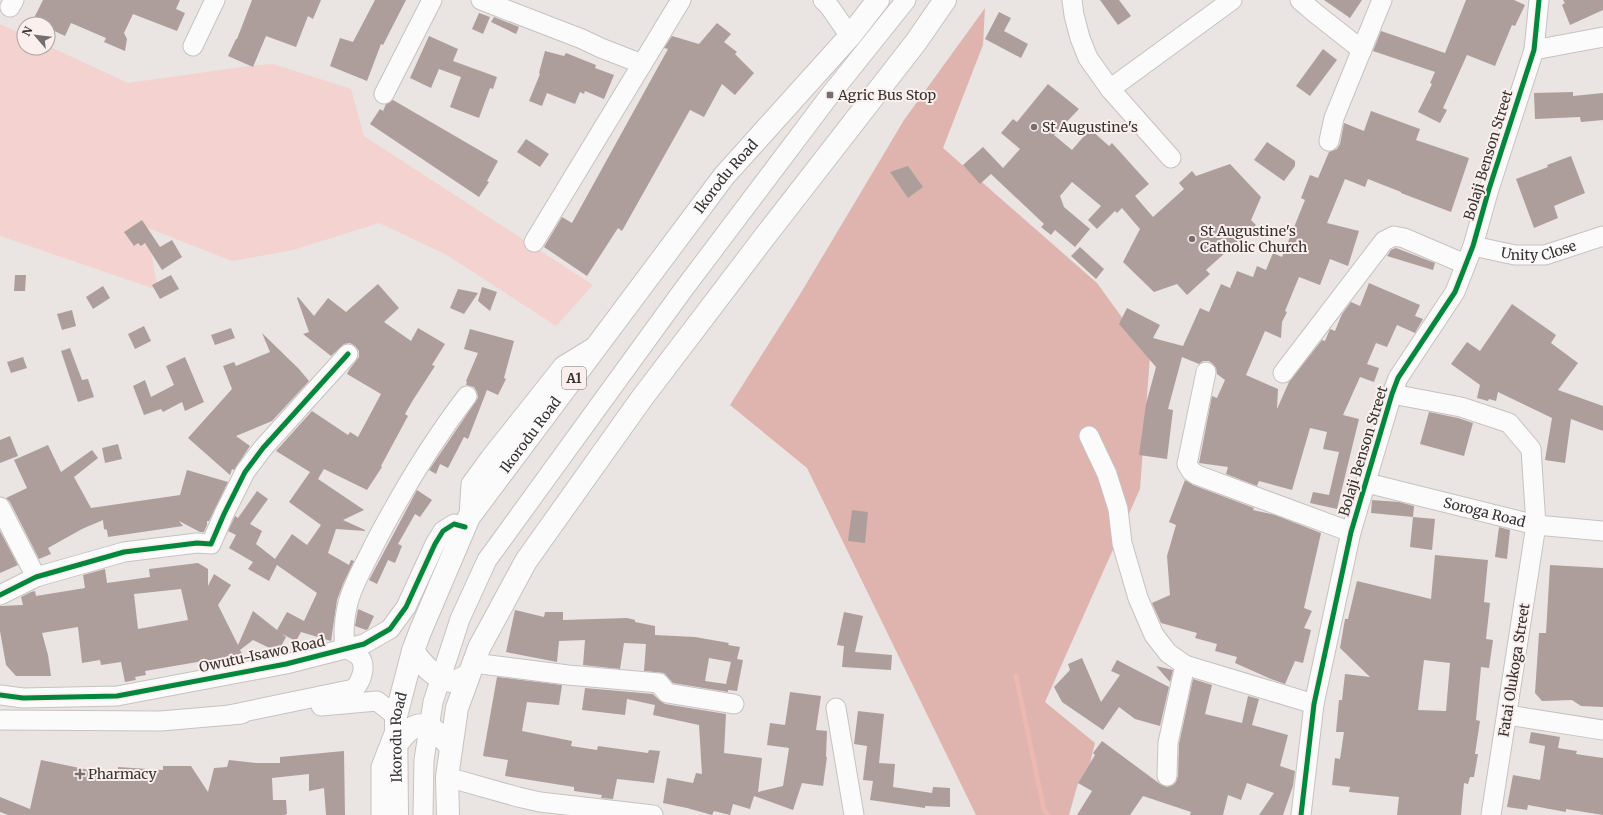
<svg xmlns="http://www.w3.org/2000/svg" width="1603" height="815" viewBox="0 0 1603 815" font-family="Merriweather,serif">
<rect width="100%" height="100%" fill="#eae4e3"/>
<path fill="#f3d2cf" d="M0 24 24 35V48H48V46L128 83 249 66 273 64 351 89 364 136 593 285 556 326 447 255 379 223 293 250 232 261 148 228V235L158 290 0 236Z"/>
<path fill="#dfb4af" d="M985 8 983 45 943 148 1097 283 1150 356 1140 489 1045 702 1095 743 1090 763 1078 783 1069 815H976L807 468 730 405 799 296 904 120Z"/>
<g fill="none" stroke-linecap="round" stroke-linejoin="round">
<path stroke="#eeb8b2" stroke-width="4.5" d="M1016 676 1044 810 1048 815"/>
</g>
<g fill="#ad9e9c" fill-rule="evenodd">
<path d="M43 0H180L176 9 185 13 177 31 133 14 124 33 127 39 125 51 104 42 106 38 71 23 65 36 48 28V24H40L33 20Z"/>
<path d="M252 0H321L313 19 308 16 296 47 266 36 253 67 228 56 236 39H237Z"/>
<path d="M375 0H406L383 45 381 44 367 81 330 66 340 38 353 42Z"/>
<path d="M1100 0H1119L1131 16 1118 25Z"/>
<path d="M1324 0H1362L1350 18Z"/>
<path d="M1466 0H1514L1525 5 1515 26 1512 25 1495 66 1467 55 1443 108 1447 110 1440 123 1418 112 1432 84 1430 83 1435 72 1373 51 1381 31 1445 53Z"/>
<path d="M1563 0H1603V10L1570 25 1562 5 1565 3Z"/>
<path d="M999 12 1011 18 1004 31 1028 44 1021 58 985 39Z"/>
<path d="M479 13 490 17 483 34 472 29Z"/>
<path d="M494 17 519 27 516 34 491 22Z"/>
<path d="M717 23 731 34 724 42 737 52 735 54 754 73 735 95 722 84 704 117 690 110 622 231 618 228 587 276 544 247 562 217 572 223 668 49 664 48 672 36 699 44Z"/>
<path d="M429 36 458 49 453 61 497 77 493 89 490 88 479 118 450 107 461 77 439 69 431 88 410 78Z"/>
<path d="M1323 49 1337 60 1310 96 1296 86Z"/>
<path d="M545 51 564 56 566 53 596 65 595 68 614 75 604 99 585 91 584 94 580 92 575 104 547 93 542 106 529 101 540 74 539 73Z"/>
<path d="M1048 84 1079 109 1054 135 1072 150 1090 129 1109 146 1112 143 1149 184 1135 196 1153 217 1184 189 1179 183 1192 171 1196 176 1230 164 1261 197 1251 220 1256 225 1206 270 1210 274 1187 295 1177 284 1154 292 1123 262 1140 229 1122 208 1117 213 1115 211 1097 229 1088 220 1101 206 1072 182 1060 196 1064 207 1090 229 1075 247 1055 230 1051 235 1041 227 1044 224 991 174 980 184 963 165 983 147 1003 168 1020 149 1001 133 1013 119 1017 122Z"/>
<path d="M1573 92V96L1603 93V120L1581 122 1580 117 1535 119 1534 93Z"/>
<path d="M393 100 498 161 487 181 489 182 479 197 370 124 380 109 383 111 386 104Z"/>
<path d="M1371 111 1420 129 1416 140 1469 158 1451 212 1401 193V192L1368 179 1365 187 1345 179 1327 223 1359 231 1348 266 1330 259 1320 285 1299 277 1285 311 1287 312 1282 322 1281 338 1265 331 1246 375 1278 389 1277 409 1289 382 1322 340 1325 341 1330 329 1335 331 1342 314 1351 302 1360 306 1369 283 1420 305 1415 316 1423 319 1415 333 1397 325 1387 347 1376 343 1367 364 1379 368 1374 382 1360 377 1343 415 1359 419 1337 509 1310 503 1313 492 1329 495 1339 452 1323 449 1327 432 1310 428 1292 490 1259 481 1257 486 1226 474 1228 467 1199 463 1212 396 1217 398 1225 380 1217 374 1216 368 1213 364 1209 361H1203L1199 364 1182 357 1168 409 1173 410 1167 459 1139 455 1146 404 1156 367 1119 324 1127 308 1160 325 1153 338 1183 346 1200 308 1209 312 1221 284 1230 288 1237 271 1253 277 1257 266 1266 270 1273 253 1282 257 1305 200 1301 198 1310 175 1318 178 1329 152 1337 149 1340 144 1344 123 1364 131Z"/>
<path d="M526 139 549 154 540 167 517 152Z"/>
<path d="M1267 142 1295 161V166L1284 181 1254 160Z"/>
<path d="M1571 156 1585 193 1554 206 1558 218 1534 228 1516 179 1548 167 1547 165Z"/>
<path d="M908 166 923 187 908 198 890 172Z"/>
<path d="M142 220 160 247 172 240 182 257 162 270 145 243 141 246 138 243 134 246 124 232Z"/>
<path d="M1080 247 1104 269 1096 279 1071 256Z"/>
<path d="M1396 248 1435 263 1433 270 1387 256 1391 250Z"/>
<path d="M15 275H26L25 291H14Z"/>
<path d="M171 275 179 289 160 299 152 285Z"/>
<path d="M378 284 399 308 384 322 411 341 418 328 445 344 432 365 435 366 413 400 405 414 408 416 381 466 382 467 367 490 324 469 318 479 364 510 343 520 365 530V531L336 529 328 553 349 565 351 560 354 561 343 584 337 600 331 641 301 632 296 641 282 634 286 637 278 652 253 640 240 650 244 657 210 662 209 660 145 671 146 675 135 677 136 680 125 682 121 662 101 665 100 660 82 663 78 627 42 633 48 655 51 676H16L6 665 0 631V606L23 605 21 597 31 592 35 591 36 596 85 588 83 575 105 569 107 583 150 577 149 569 198 563 208 569V586L214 574 231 585 218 605 238 645 253 611 277 630 287 612 304 621 317 593 277 565 269 581 248 569 253 562 229 548 236 535 228 531 235 516 238 518 257 491 268 499 250 524 262 531 256 544 275 559 292 534 307 545 321 525 289 502 310 472 276 451 312 411 348 435 350 432 358 437 381 394 347 374 349 370 359 357V351L355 346 350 343 344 344 331 356 303 334 309 332 297 298 298 297 314 316 328 298 346 312ZM181 589 188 620 138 629 134 594Z"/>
<path d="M103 286 110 298 93 309 86 297Z"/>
<path d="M482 287 497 292 490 311 478 301Z"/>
<path d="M458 289 478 293 464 314 450 308Z"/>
<path d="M1512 304 1556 335 1551 343 1578 363 1558 390 1603 406V431L1571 419 1565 463 1545 460 1552 418 1498 392 1496 401 1489 399 1488 401 1477 398 1480 385 1451 364 1467 342 1480 351Z"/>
<path d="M72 310 76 326 62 330 57 314Z"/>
<path d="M144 326 151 341 135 349 128 334Z"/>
<path d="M231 328 235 338 215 345 211 335Z"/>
<path d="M470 329 514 341 504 378 506 379 498 395 487 390 468 439 464 437 448 468 440 464 436 474 429 470 478 398 477 392 474 387 466 385 467 382 466 381 478 353 464 349Z"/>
<path d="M262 333 299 369 309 381 272 421 236 436 250 446 234 470 232 469 230 475 188 438 232 389 223 366 234 362 236 366 270 352Z"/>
<path d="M70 348 82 380 88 379 94 397 78 402 61 351Z"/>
<path d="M23 357 27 368 11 373 7 362Z"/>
<path d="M185 357 204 402 185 411 182 402 163 412 161 409 144 415 133 386 145 380 151 397 174 385 166 366Z"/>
<path d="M1429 412 1458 418 1473 423 1464 456 1420 444Z"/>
<path d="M10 436 18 456 0 463V440Z"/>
<path d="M118 444 122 459 105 463 102 448Z"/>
<path d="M48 445 61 472 92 450 98 458 74 477 91 508 180 495 187 470 228 482 209 521H207V525L204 532H200L179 521 183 526 108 537 107 530 104 529 103 520 82 529 48 548 51 554 39 559 10 502 6 498 27 488 14 460Z"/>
<path d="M1185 480 1193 485 1254 508 1253 510 1275 515 1321 533 1304 608 1312 611 1304 628 1311 630 1303 663 1295 661 1285 684 1271 679 1235 663 1237 657 1215 651 1217 644 1195 638 1197 633 1161 623 1152 603 1170 595 1167 556 1176 525 1169 522Z"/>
<path d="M417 490 432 500 420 517 415 514 398 544 402 546 395 563 388 560 377 584 369 580Z"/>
<path d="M1372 500 1399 502 1414 506 1413 517 1371 513Z"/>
<path d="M852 510 868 512 865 543 848 541Z"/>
<path d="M1413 517 1435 519 1432 550 1410 547Z"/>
<path d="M1499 527 1510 530 1507 559 1495 557Z"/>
<path d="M0 531 18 565 0 573Z"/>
<path d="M1435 555 1488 560 1484 602 1490 603 1486 639 1493 640 1489 668 1481 667 1476 720 1480 721 1475 754H1478L1474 777H1470L1468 784 1464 783 1461 815H1397L1399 797 1349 792 1350 787 1332 785 1335 758 1340 759 1344 732H1336L1339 700H1342L1345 674 1370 677 1340 648 1345 619H1348L1357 581 1431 599ZM1424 660 1450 663 1446 711 1418 710Z"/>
<path d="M1550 565 1603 568V707L1581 706 1572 700 1542 701 1535 693 1539 633H1546Z"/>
<path d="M358 609 374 616 368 629 366 630 355 626Z"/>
<path d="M515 610 544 617 545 612H563V620L627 618 635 620V622L655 626V635L695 637 729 643 728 645 740 647 737 659 743 660 737 691 728 690V692L673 683 664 673 644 671 646 644 624 643 620 669 583 665 585 640 559 641 557 662 506 652ZM709 658 731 662 726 684 705 681Z"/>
<path d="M844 612 863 616 855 652 892 655 891 670 842 667 844 646 837 645Z"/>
<path d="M1082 658 1101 702 1120 675 1111 671 1117 660 1169 687 1160 726 1135 719 1119 707 1103 730 1062 702 1054 687 1070 670 1068 664Z"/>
<path d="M1156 666 1173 670 1170 682Z"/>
<path d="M497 677 562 685 559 705 527 702 522 731 572 741 571 746 597 750 598 746 648 753 649 750 660 751 654 783 617 779 613 799 601 798 602 795 574 791V787L505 776 508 760 483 756Z"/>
<path d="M1193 679 1212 685 1205 714 1242 723 1248 696 1259 699 1252 725 1288 735 1280 766 1295 771 1293 786 1283 815H1259L1274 793 1247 783 1241 800 1228 795 1223 815H1190L1191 812 1143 796 1130 815H1077L1092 791 1078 783 1095 755 1093 753 1102 741 1160 784 1167 787 1173 785 1176 782 1178 776 1179 744Z"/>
<path d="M585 688 653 694 659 700 665 704 726 714 724 753 762 758 758 792 783 786 789 748 767 745 770 723 785 725 790 692 821 696 816 730 827 731 826 757H827L823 786 802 783 793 810 754 796 750 809 733 804 730 815 714 811 712 815 687 808 663 803 667 778 693 783 696 773 702 774 699 725 653 715 655 705 627 699 625 715 582 710Z"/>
<path d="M858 711 884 714 879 763 895 764 893 787 932 793 933 787 950 788V807L925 806V808L870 800 873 781 863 780 867 746 854 744Z"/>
<path d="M1531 732 1560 737 1558 748 1577 751 1576 754 1603 758V815L1566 809V812L1528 805 1527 810 1507 807 1513 775 1540 780 1545 746 1529 743Z"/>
<path d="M344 751 345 815H326L324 788 309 791V774L272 778 273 800H286L287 814 284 815H8L0 812V797L30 809 41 760 99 772 100 770 118 771V767L163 770V766H191L208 792 214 768 227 767 229 760 256 763H280V757Z"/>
</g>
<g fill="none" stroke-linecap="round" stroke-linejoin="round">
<g stroke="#c7c2c1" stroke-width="21">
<g id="minor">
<path d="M481 0 582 39 601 48 642 64"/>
<path d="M823 0 829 6 850 36"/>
<path d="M1072 0 1074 15 1080 38 1088 58 1110 89 1171 158"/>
<path d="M1300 0 1315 13 1362 50"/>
<path d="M10 7 14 0"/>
<path d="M193 46 215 0"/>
<path d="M1534 50 1603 37"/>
<path d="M1110 89 1232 0"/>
<path d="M384 94 432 0"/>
<path d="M1329 141 1334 118 1382 0"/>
<path d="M534 242 681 0"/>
<path id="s1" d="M1473 246 1515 255H1545L1603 236"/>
<path d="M1206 372 1187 464 1191 471 1197 475 1351 532"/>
<path d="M1283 373 1384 241 1394 236 1404 238 1465 264"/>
<path d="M1392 394 1461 407 1509 423 1531 449 1536 525 1491 815"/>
<path d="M1089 436 1107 474 1118 509 1122 543 1138 598 1154 635 1168 653 1185 665 1168 743 1167 776"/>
<path id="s2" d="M1367 483 1536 525 1603 531"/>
<path d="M0 507 36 577"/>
<path d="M469 517 471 484 490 458 563 366 597 345"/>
<path d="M0 595 36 577 124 552 197 543 211 544 224 514 245 472 263 448 348 354"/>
<path d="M473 663 568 675 659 683 667 693 734 704"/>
<path d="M1185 665 1314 704"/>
<path d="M0 695 23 698 117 696 286 664 364 644 390 629 406 607 435 544 443 531 454 524 465 527"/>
<path d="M321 706 377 701 396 716"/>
<path d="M836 708 854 815"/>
<path d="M229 715 354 689C361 682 366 668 361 659 358 653 350 651 345 648 343 633 344 619 348 603 353 583 365 564 374 545 401 493 431 443 467 396"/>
<path d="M1507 715 1603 730"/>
<path d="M0 720 161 721 242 714"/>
<path d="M447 777 518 797 540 802 653 815"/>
<path d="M381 815V767L395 731"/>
<path d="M423 815 424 760 433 702 460 619 487 560 683 290 830 95 906 0"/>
<path d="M1301 815 1314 704 1351 532 1392 394 1398 378 1455 292 1473 246 1489 189 1534 50 1539 0"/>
</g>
</g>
<g stroke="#c7c2c1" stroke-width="24">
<g id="highway">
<path d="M413 651C421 663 439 684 456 681 460 680 464 677 467 676"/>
<path d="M396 745C418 715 429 722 451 747"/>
<path id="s3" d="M397 815 396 716 413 651 420 632 469 517 724 176 850 36 878 0"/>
<path d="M448 815 447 777 457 708 479 648 526 561 642 398 766 235 916 42 945 0"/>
</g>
</g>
<use href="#minor" stroke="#fcfbfb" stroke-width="19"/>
<use href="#highway" stroke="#fcfbfb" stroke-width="22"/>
<g stroke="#faefed" stroke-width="8">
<g id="cycleway">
<path d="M0 595 36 577 124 552 197 543 211 544 224 514 245 472 263 448 348 354"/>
<path d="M0 695 23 698 117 696 286 664 364 644 390 629 406 607 435 544 443 531 454 524 465 527"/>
<path d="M1301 815 1314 704 1351 532 1392 394 1398 378 1455 292 1473 246 1489 189 1534 50 1539 0"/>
</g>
</g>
<use href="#cycleway" stroke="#00873e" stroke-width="5"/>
</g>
<g fill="#75706f" stroke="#faefed" stroke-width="1.5">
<rect x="826" y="91" width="8" height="8" rx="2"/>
<circle cx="1034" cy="127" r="4"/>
<circle cx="1192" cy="239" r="4"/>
<path d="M78 768h4v4h4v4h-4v4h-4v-4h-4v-4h4z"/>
</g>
<g text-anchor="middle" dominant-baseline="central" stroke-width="4" stroke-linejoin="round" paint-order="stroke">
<rect fill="#faefed" stroke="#716b69" stroke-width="1" x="562" y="367" width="24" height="22" rx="3"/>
<g font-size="13" font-weight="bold" fill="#363231">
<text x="574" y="378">A1</text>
</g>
<g font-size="14" fill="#363231" stroke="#faefed" text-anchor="start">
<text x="838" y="95">Agric Bus Stop</text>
<text x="1042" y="127">St Augustine's</text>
<text x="1200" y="231">St Augustine's<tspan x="1200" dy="16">Catholic Church</tspan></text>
<text x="88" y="774">Pharmacy</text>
</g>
<g font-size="14" fill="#363231" stroke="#faefed">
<text transform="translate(1488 155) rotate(-73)">Bolaji Benson Street</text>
<text stroke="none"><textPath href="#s3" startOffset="738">Ikorodu Road</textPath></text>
<text stroke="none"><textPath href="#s1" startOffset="67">Unity Close</textPath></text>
<text stroke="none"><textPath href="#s3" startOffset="414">Ikorodu Road</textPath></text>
<text transform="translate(1363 451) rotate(-73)">Bolaji Benson Street</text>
<text stroke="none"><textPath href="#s2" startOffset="121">Soroga Road</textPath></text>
<text transform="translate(262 654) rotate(-12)">Owutu-Isawo Road</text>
<text transform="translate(1514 670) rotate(-81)">Fatai Olukoga Street</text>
<text stroke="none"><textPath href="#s3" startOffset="78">Ikorodu Road</textPath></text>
</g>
</g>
<g transform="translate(36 36) rotate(298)"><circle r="19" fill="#faefed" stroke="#aca3a2"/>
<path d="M0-3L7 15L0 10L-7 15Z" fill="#75706f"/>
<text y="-6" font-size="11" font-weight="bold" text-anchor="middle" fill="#363231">N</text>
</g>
</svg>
